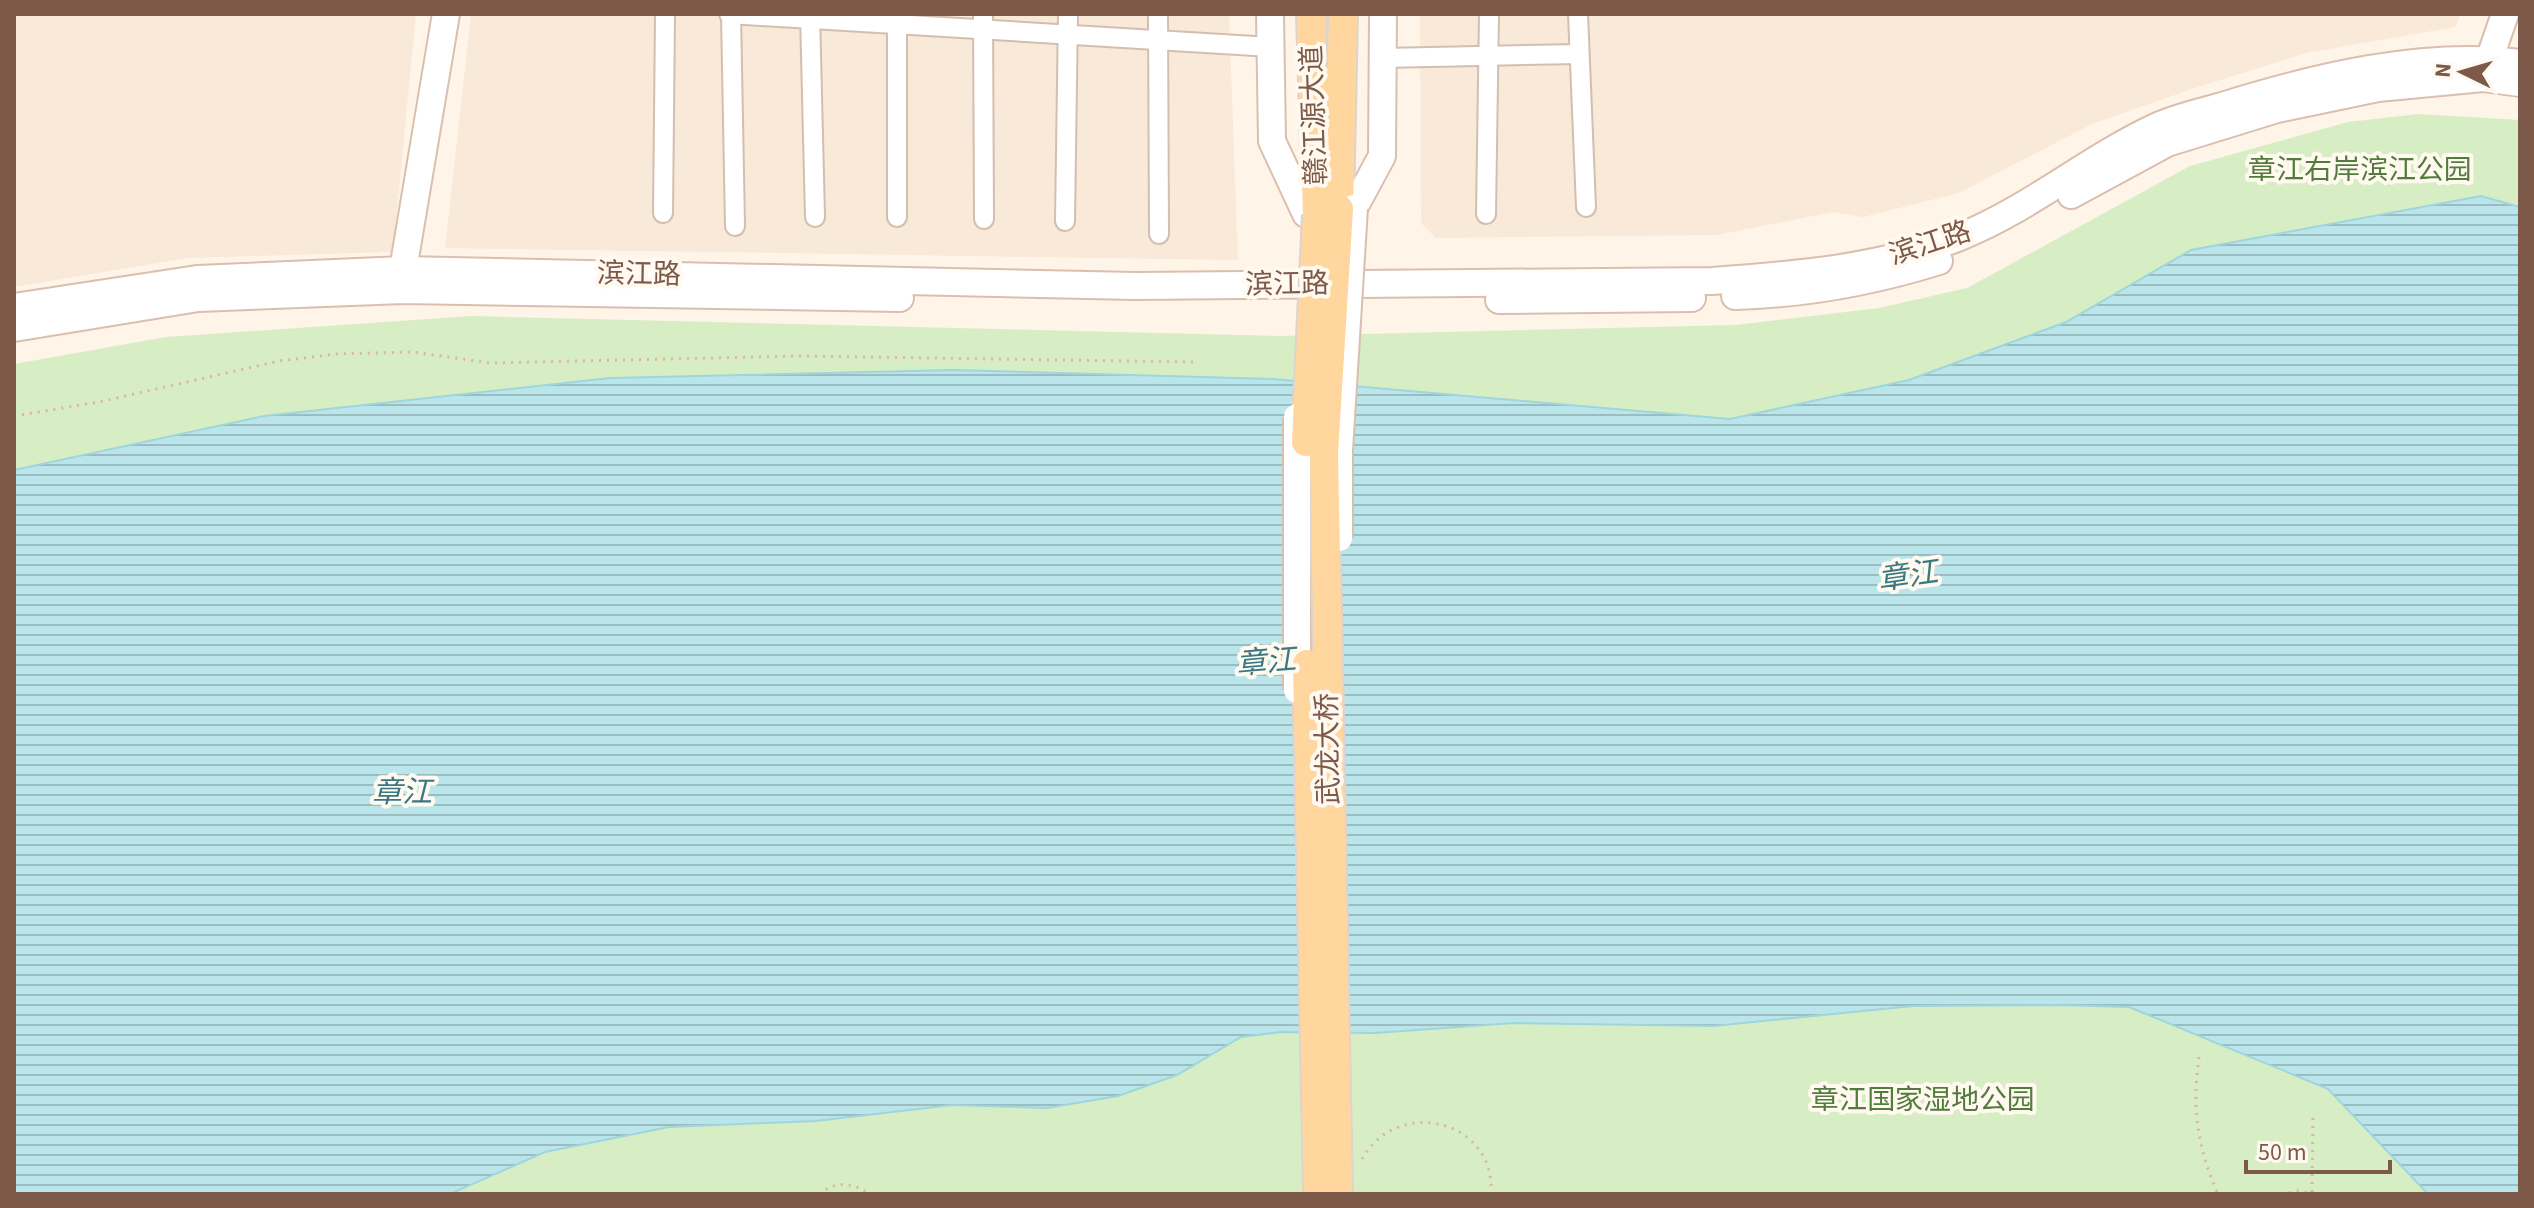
<svg xmlns="http://www.w3.org/2000/svg" width="2534" height="1208" viewBox="0 0 2534 1208" font-family="'Source Sans 3','Noto Sans SC',sans-serif">
<defs>
<pattern id="water-rules" width="6" height="5" patternUnits="userSpaceOnUse" patternTransform="scale(2)"><rect width="6" height="5" fill="#bae5ea"/><path d="M0 2.5h6" fill="none" stroke="#9cbdc0"/></pattern>
</defs>
<rect width="100%" height="100%" fill="#fef5e8"/>
<g fill="#f9e9d8">
<path d="M14 14H416L393 252 188 258 14 287Z"/>
<path d="M471 14H1229L1238 260 445 248Z"/>
<path d="M1420 14H2461L2455 27 2306 53 2195 88 2092 124 1959 193 1863 217 1833 212 1717 235 1436 238 1421 223Z"/>
</g>
<g fill="#d7eec4">
<path d="M2419 114 2520 120V207L2481 196 2191 250 2066 322 1909 380 1730 419 1273 379 954 370 610 378 264 416 14 470V364L166 337 472 316 1278 336 1735 325 1879 308 1967 288 2190 166 2348 122Z"/>
<path d="M2057 1005 2129 1007 2328 1089 2428 1194H450L545 1152 669 1127 816 1121 952 1105 1047 1108 1118 1096 1177 1075 1241 1037 1281 1032 1375 1033 1514 1023 1913 1006Z"/>
</g>
<path fill="url(#water-rules)" stroke="#9fd6dd" stroke-width="2" d="M2481 196 2520 207V1194H2428L2328 1089 2129 1007 2057 1005 1913 1006 1714 1026 1514 1023 1375 1033 1281 1032 1241 1037 1177 1075 1118 1096 1047 1108 952 1105 816 1121 669 1127 545 1152 450 1194H14V470L264 416 610 378 954 370 1273 379 1730 419 1909 380 2066 322 2191 250Z"/>
<g fill="none" stroke-linecap="round" stroke-linejoin="round">
<g stroke="#d4beaf" stroke-width="22">
<g id="street">
<path d="M729 14 1271 47"/>
<path d="M731 14 735 226"/>
<path d="M810 14 815 217"/>
<path d="M897 14V217"/>
<path d="M983 14 984 219"/>
<path d="M1158 14 1159 234"/>
<path d="M1578 14 1586 207"/>
<path d="M1383 58 1579 54"/>
<path d="M663 213 665 14"/>
<path d="M1486 214 1489 14"/>
<path d="M1065 221 1068 14"/>
</g>
</g>
<g stroke="#dabfae" stroke-width="30">
<g id="secondary">
<path d="M1270 14 1272 141 1306 214"/>
<path d="M2484 75 2505 14"/>
<path d="M2071 195 2167 143 2277 109 2378 88 2483 78 2520 83"/>
<path d="M1354 208 1382 156 1383 14"/>
<path d="M403 270 446 14"/>
<path d="M1735 296C1806 294 1872 282 1939 261"/>
<path d="M1499 300 1692 298"/>
<path d="M14 307 197 279 403 270 1135 286 1712 281C1795 275 1884 268 1962 236 2031 208 2090 157 2158 126 2178 117 2201 112 2222 106 2315 77 2422 51 2520 63"/>
<path d="M14 328 198 298 403 290 900 298"/>
</g>
</g>
<g stroke="#ddd4d0" stroke-width="32">
<g id="primary">
<path d="M1311 14 1317 215"/>
<path d="M1339 209 1343 14"/>
</g>
</g>
<g stroke="#dcb49f" stroke-width="3" stroke-dasharray="2 6" stroke-linecap="butt">
<path d="M14 416 99 402 279 361 336 354 413 352 491 363 799 356 1194 362"/>
<path d="M2199 1057C2192 1108 2197 1147 2218 1194"/>
<path d="M1362 1159C1397 1096 1496 1119 1491 1194"/>
<path d="M2312 1192 2313 1116"/>
<path d="M819 1194C835 1181 852 1182 869 1194"/>
<path d="M2281 1194 2298 1191 2316 1194"/>
</g>
<use href="#street" stroke="#fff" stroke-width="18"/>
<use href="#secondary" stroke="#fff" stroke-width="26"/>
<use href="#primary" stroke="#ffd79e" stroke-width="28"/>
<g stroke="#dabfae" stroke-width="30" stroke-linecap="butt">
<g id="secondary-bridge">
<path d="M1339 538V450L1354 208"/>
<path d="M1297 690V417"/>
</g>
</g>
<g stroke="#ddd4d0" stroke-width="32" stroke-linecap="butt">
<g id="primary-bridge">
<path d="M1306 442 1317 215"/>
<path d="M1307 664 1318 1194"/>
<path d="M1338 1194 1324 453 1339 209"/>
</g>
</g>
<use href="#secondary-bridge" stroke="#fff" stroke-width="26"/>
<use href="#primary-bridge" stroke="#ffd79e" stroke-width="28"/>
</g>
<g text-anchor="middle" dominant-baseline="central" stroke-width="8" stroke-linejoin="round" paint-order="stroke">
<g font-size="28" fill="#7c5949" stroke="#fff9f0">
<text transform="translate(1314 115) rotate(-92)">赣江源大道</text>
<text transform="translate(1930 243) rotate(-18)">滨江路</text>
<text transform="translate(639 274) rotate(1)">滨江路</text>
<text transform="translate(1287 284) rotate(-1)">滨江路</text>
<text transform="translate(1328 749) rotate(-91)">武龙大桥</text>
</g>
<g font-size="28" fill="#527c3c" stroke="#fff9f0">
<text x="2360" y="170">章江右岸滨江公园</text>
<text x="1923" y="1100">章江国家湿地公园</text>
</g>
<g font-size="30" font-style="italic" fill="#3a7982" stroke="#fff9f0">
<text transform="translate(1908 576) rotate(-8)">章江</text>
<text transform="translate(1266 662) rotate(-5)">章江</text>
<text x="402" y="792">章江</text>
</g>
</g>
<rect width="2534" height="1208" fill="none" stroke="#7c5949" stroke-width="32"/>
<g transform="translate(2462 72) rotate(275)" stroke="#fff9f0" stroke-width="6" paint-order="stroke">
<path d="M0-6L14 30L0 20L-14 30Z" fill="#7c5949"/>
<text y="-12" font-size="22" font-weight="bold" text-anchor="middle" fill="#7c5949">N</text>
</g>
<path d="M2246 1160v12h144v-12" fill="none" stroke="#7c5949" stroke-width="4"/>
<text x="2258" y="1160" font-size="24" fill="#7c5949" stroke="#fff9f0" stroke-width="6" paint-order="stroke">50 m</text>
</svg>
